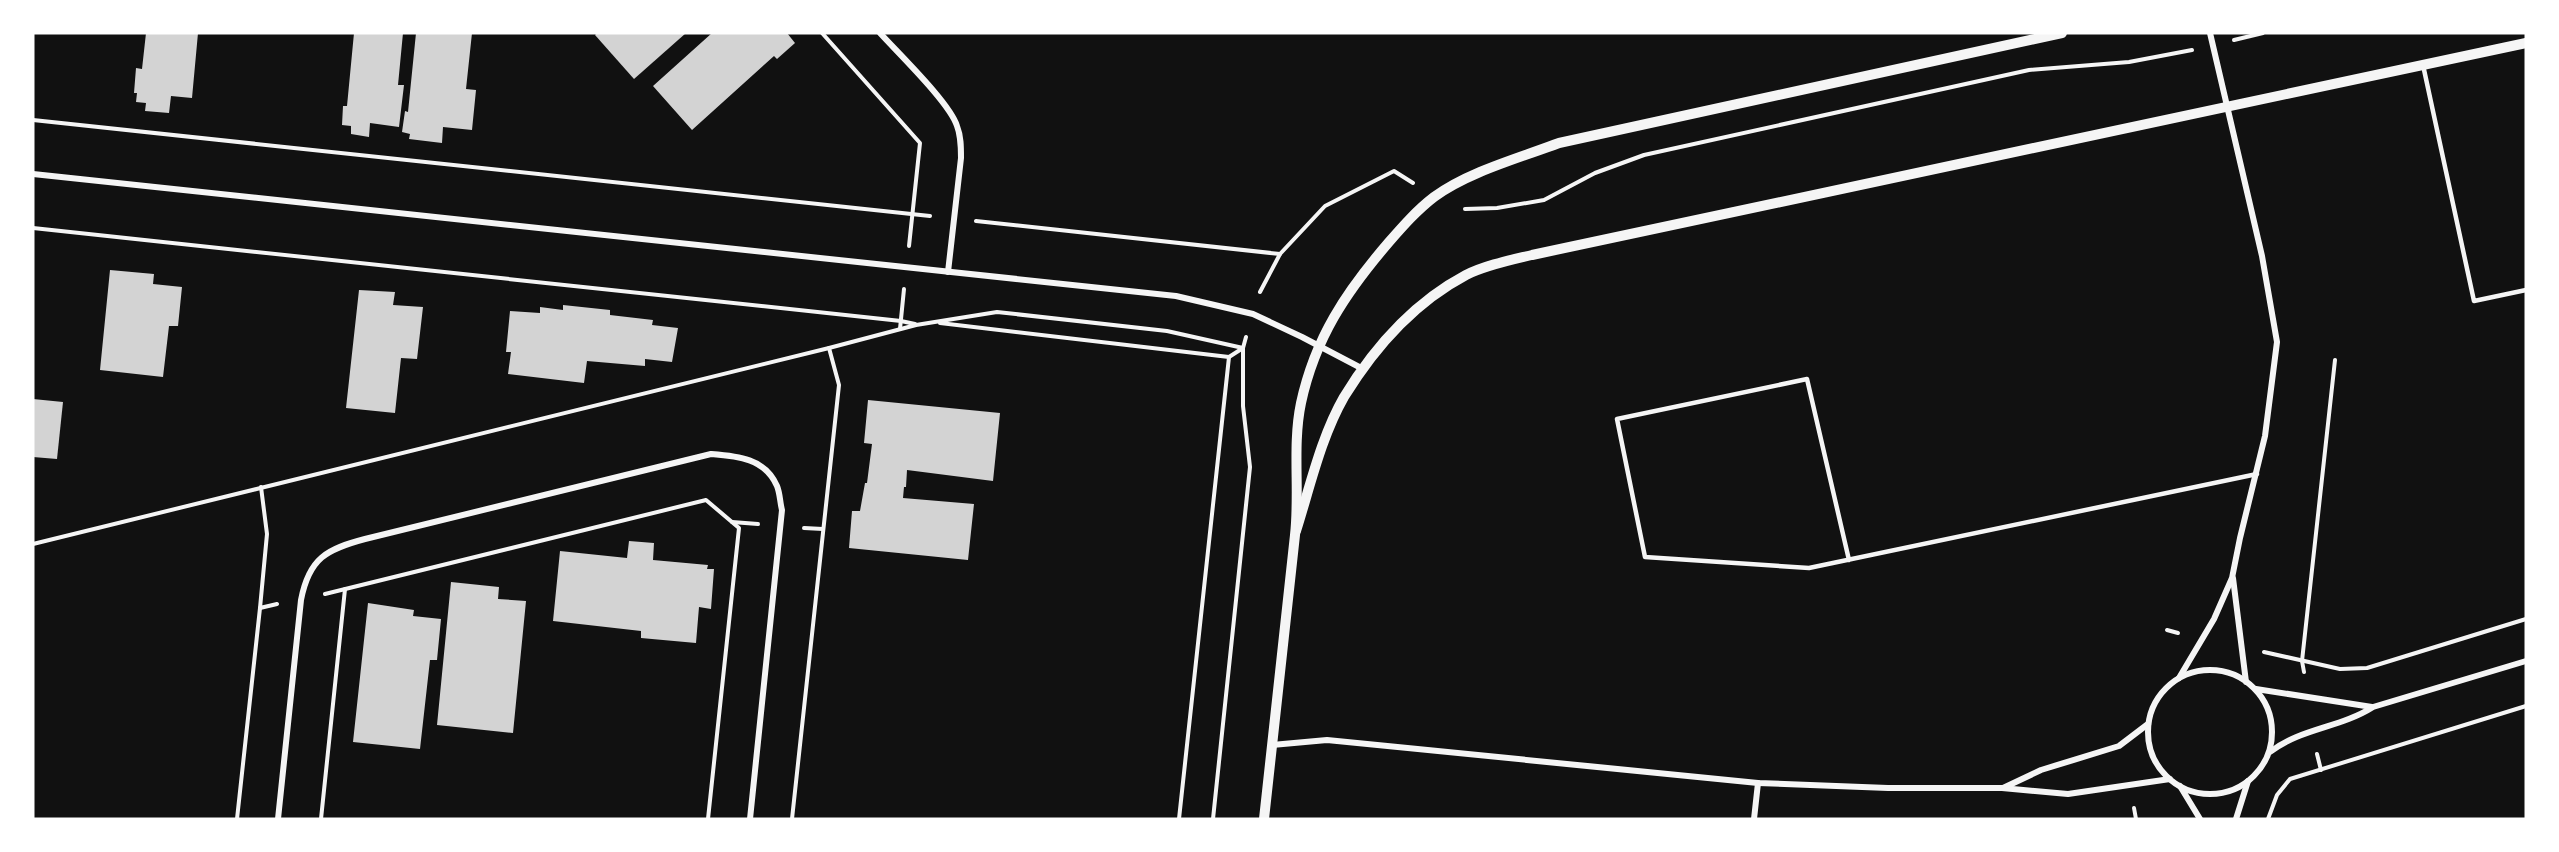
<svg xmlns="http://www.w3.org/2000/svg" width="2559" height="852" viewBox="0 0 2559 852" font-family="'DM Sans',sans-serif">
<rect width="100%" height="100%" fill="#111"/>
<g fill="#d3d3d3">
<path d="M146 33H198L192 98 171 96 169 113 145 111 146 103 136 102 137 93H134L136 68 142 69Z"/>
<path d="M354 33H403L398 85H404L399 127 370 123 369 137 351 134V126L342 125 343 106H347Z"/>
<path d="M416 33H472L466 89 476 90 472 130 443 127 442 143 409 139 410 134 402 132 405 111 408 112Z"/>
<path d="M597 33H686L634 79 595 35Z"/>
<path d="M712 33H787L795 43 777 59 774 56 692 130 653 86Z"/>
<path d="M110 270 154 274 153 284 182 287 178 326H169L163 377 100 370Z"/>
<path d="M359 290 395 292 393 305 423 307 417 359 401 358 395 413 346 408Z"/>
<path d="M563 305 610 310V315L653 320 652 325 678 328 672 362 645 359V366L587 361 584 383 508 374 511 352H506L510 311 540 313V307L563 310Z"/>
<path d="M33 399 63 402 57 459 33 457Z"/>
<path d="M868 400 1000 413 993 481 907 470 906 487H904L903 498 974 504 968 560 849 548 852 511H860L865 483H867L872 444 864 443Z"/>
<path d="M629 541 654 543 653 560 708 565 707 569H714L711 609 699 607 696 643 641 638V631L553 621 560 551 627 558Z"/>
<path d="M451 582 499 587 498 599 526 601 513 733 437 725Z"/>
<path d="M368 603 414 610 413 616 441 619 437 660H430L420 749 353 742Z"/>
</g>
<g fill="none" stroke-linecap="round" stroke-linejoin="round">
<g stroke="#f5f5f5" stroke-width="4">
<path d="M822 33 920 143 909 246"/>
<path d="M2234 40 2263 33"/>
<path d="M33 120 930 216"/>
<path d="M1465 209 1497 208 1544 200 1595 173 1644 155 2029 70 2129 62 2192 50"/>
<path d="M976 221 1280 254"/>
<path d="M33 228 901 321 915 324"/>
<path d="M1260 292 1280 254 1325 206 1394 171 1413 183"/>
<path d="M940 323 1229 357"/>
<path d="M900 329 904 289"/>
<path d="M261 487 267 534 260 608 277 604"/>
<path d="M732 522 758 524"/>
<path d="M804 528 823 529"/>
<path d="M33 544 829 348 916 325 997 312 1167 331 1243 348"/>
<path d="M325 594 706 500 739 528 708 819"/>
<path d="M2167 630 2178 633"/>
<path d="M2264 652 2340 669 2367 668 2526 619"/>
<path d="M2304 672 2302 661 2335 360"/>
<path d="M2317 754 2321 770"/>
<path d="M2134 808 2136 819"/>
<path d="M237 819 260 608"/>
<path d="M321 819 345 589"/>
<path d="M792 819 839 385 829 348"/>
<path d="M1179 819 1229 357 1243 348"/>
<path d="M1213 819 1250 467 1243 406V348L1246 337"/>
<path d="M2268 819 2277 795 2290 779 2526 706"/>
</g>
<g stroke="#f5f5f5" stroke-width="4.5">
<path d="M2423 65 2474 301 2526 290"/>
<path d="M1849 560 1807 379 1617 419 1645 557 1809 568 2257 474"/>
</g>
<g stroke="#f5f5f5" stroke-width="6">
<path d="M880 33C898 53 950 103 957 126 961 136 961 147 961 158L948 272"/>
<path d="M33 174 1176 296 1253 314 1302 337 1363 369"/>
<path d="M2233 578 2246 682"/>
<circle cx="2210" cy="732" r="62"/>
<path d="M2179 678 2214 619 2232 578 2240 538 2265 436 2277 342 2262 256 2210 33"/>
<path d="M2256 689 2372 707"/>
<path d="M1272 745 1327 740 1758 783 1888 788H2002L2068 794 2170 779"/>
<path d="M2270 752C2301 728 2340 728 2373 707L2526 661"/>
<path d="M2180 786 2200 819"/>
<path d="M2003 788 2041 770 2119 746 2148 724"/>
<path d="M278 819 301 600C309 558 327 549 365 539L711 454C737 456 765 458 777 486 780 493 780 503 782 510L750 819"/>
<path d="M1754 819 1758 783"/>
<path d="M2236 819 2248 781"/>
</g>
<g stroke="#f5f5f5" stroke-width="10">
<path d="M1296 531C1310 487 1321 437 1344 397 1374 348 1415 302 1466 275 1486 265 1511 260 1532 255L2526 43"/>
<path d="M1264 819C1274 724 1285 630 1295 535 1300 491 1292 446 1301 403 1315 338 1346 292 1389 242 1403 226 1417 210 1434 197 1468 172 1519 158 1559 143L2062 33"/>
</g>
</g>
<rect width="2559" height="852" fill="none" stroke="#ffffff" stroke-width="69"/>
</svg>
